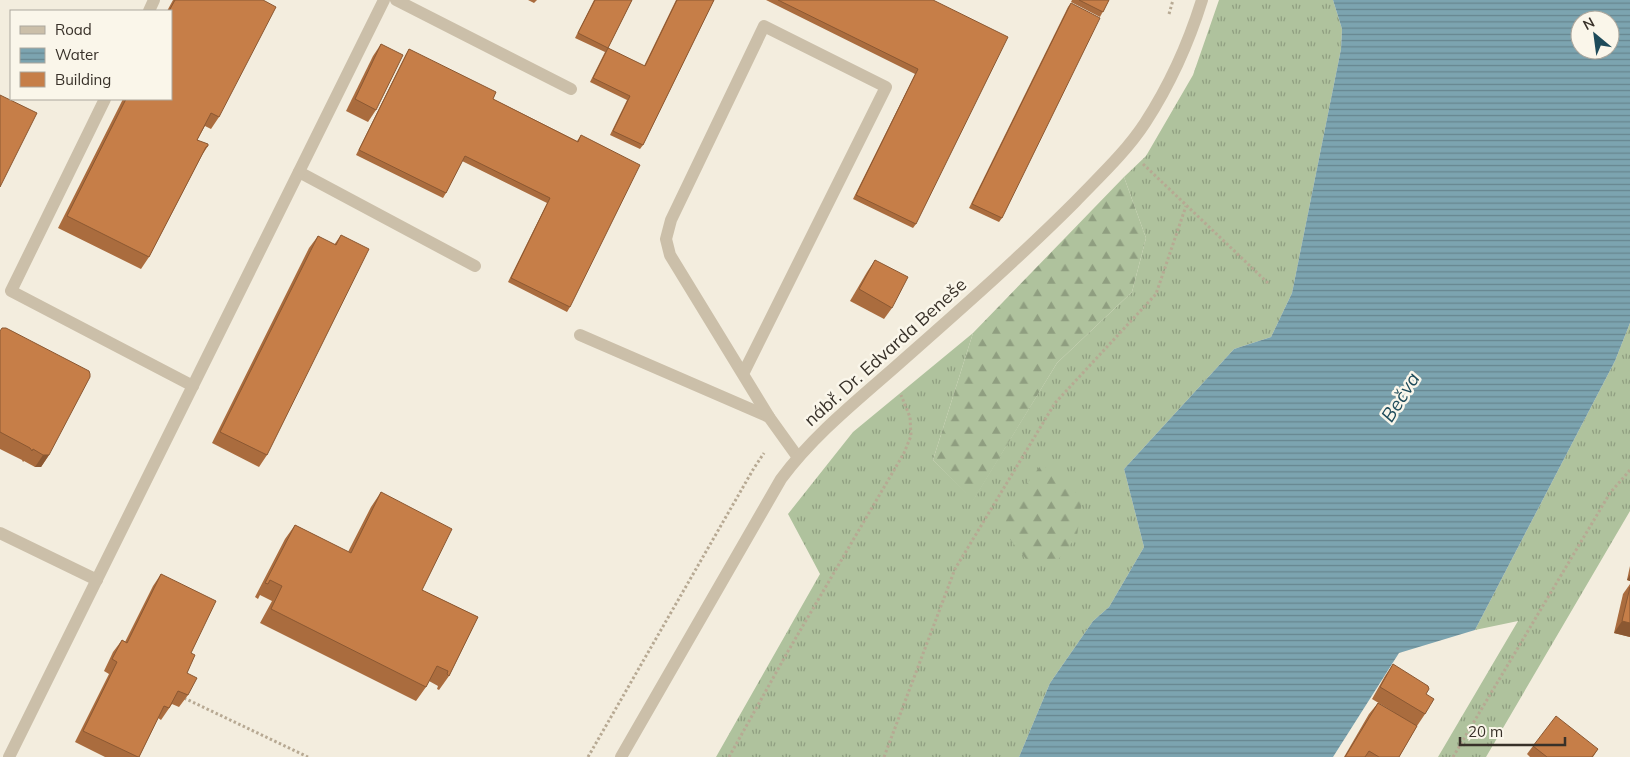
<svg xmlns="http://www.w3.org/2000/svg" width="1630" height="757" viewBox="0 0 1630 757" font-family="Mulish,sans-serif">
<defs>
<pattern id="grass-tufts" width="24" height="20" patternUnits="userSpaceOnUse" patternTransform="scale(1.25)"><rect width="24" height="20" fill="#afc29d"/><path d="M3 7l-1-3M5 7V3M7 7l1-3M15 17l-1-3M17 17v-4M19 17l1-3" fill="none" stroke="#8f9e80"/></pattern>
<pattern id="forest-firs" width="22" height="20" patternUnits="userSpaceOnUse" patternTransform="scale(1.25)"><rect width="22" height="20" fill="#afc29d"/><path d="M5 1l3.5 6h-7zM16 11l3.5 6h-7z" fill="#8f9e80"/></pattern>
<pattern id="water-rules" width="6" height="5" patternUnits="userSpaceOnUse" patternTransform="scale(1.25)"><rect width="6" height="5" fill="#7ca4b0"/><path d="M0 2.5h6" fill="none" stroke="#67868f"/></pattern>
</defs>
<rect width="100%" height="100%" fill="#f3edde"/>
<g fill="url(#grass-tufts)">
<path d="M1219 0H1333L1342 29 1341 49 1292 293 1271 337 1234 349 1124 469 1144 547 1109 607 1093 621 1050 683 1019 757H716L820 574 788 514 853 432 973 333 933 460 973 500 1057 363 1132 292 1146 238 1124 177 1146 156 1193 75Z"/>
<path d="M1630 323V511L1486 757H1438L1518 621 1475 630 1615 361Z"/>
</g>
<g fill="url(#forest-firs)">
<path d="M1124 177 1146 238 1132 292 1057 363 973 501 933 460 973 333Z"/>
<path d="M1041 465 1061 475 1082 500 1077 536 1053 566 1027 560 1003 531 1010 506Z"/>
</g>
<path fill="url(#water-rules)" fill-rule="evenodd" d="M1333 0H1630V323L1615 361 1475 630 1399 653 1333 757H1019L1050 683 1093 621 1109 607 1144 547 1124 469 1234 349 1271 337 1292 293 1341 49 1342 29ZM1580 20H1610V50H1580Z"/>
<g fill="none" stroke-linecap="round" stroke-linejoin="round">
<g stroke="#b7a993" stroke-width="3" stroke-dasharray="2.5 2.5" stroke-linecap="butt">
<path d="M1169 14 1173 0"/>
<path d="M1143 164 1269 284"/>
<path d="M184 698 308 757"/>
<path d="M588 757 754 468 764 453"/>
<path d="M729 757 787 653 904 453 911 436 910 417 901 395"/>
<path d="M884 757 955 569 1055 403 1156 294 1186 206"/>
<path d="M1453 757 1610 493 1630 470"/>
</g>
<g stroke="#cbbfa9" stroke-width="12">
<path d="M396 0 571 89"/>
<path d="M149 11 154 0"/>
<path d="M105 99 11 291 193 386"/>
<path d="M299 172 475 266"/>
<path d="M580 335 769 417"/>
<path d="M743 374 886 87 764 26 671 220 666 239 670 255 769 417 797 456"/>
<path d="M0 533 97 580"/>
<path d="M9 757 384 0"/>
</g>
<path stroke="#cbbfa9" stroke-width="12" d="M621 757 781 479C813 436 854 403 894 368 955 314 1017 260 1075 202 1099 177 1126 152 1145 123 1171 83 1188 45 1202 0"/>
</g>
<g fill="#aa6c3e">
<path d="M173 0H263L219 117 211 129 205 126 197 140 208 146 202 155 149 257 141 269 58 228 123 99H171V11H167Z"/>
<path d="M528 0H537L534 3Z"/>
<path d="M594 0H632L608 48 644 66 676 0H714L643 145 640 149 610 135 627 100 590 82 605 52 575 38Z"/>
<path d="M766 0H933L916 224 913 228 853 199 915 74Z"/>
<path d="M1072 0H1109L1100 17 1071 2Z"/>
<path d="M1071 3 1002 218 999 222 969 208 1068 7Z"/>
<path d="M381 44 376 110 368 122 346 111 373 56Z"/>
<path d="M409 49 493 99 577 141 581 135 570 307 567 312 508 282 547 203 462 161 446 193 443 198 356 155 406 54Z"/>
<path d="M341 235 267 455 259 467 212 443 309 248 318 236 334 245Z"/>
<path d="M875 260 892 308 884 319 850 301 867 272Z"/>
<path d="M0 331 49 455 41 467H35L24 461 23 462 22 460 0 449Z"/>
<path d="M381 492 422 590 478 617 449 676 439 690 437 689 438 686 429 681 426 687 416 701 260 623 272 601 260 595 258 599 255 597 285 539 295 525 348 552 371 507Z"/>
<path d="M1630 566V581L1627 580Z"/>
<path d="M161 574 191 653 187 673 188 695 179 707 172 704 161 720 158 718 139 757H105L75 742 109 674 104 671 113 652 122 640 125 642 153 586Z"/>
<path d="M1630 584V637L1614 633 1623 594Z"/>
<path d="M1393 664 1426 694 1425 714 1417 726 1399 757H1344L1369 714 1378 703 1397 714 1372 699 1385 676Z"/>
<path d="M1533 746 1598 749 1593 757H1530L1527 754Z"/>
</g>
<g fill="#8b5832">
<path d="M43 455H49L41 467H35Z"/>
<path d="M1630 575V581L1627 580Z"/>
<path d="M1622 621 1630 623V637L1614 633Z"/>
</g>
<g fill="#c67e48" stroke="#8b5832">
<path d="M175 0H263L276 7 219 117 211 113 197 140 208 144V146L206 147 149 257 67 216 126 99H171V11H169Z"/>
<path d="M595 0H632L608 48 578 33Z"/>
<path d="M677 0H714L643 145 613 131 630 96 593 78 608 48 645 66Z"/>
<path d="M778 0H933L1008 37 916 224 856 195 918 69Z"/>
<path d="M1079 0H1109L1103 12Z"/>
<path d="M1071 3 1100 18 1002 218 972 204Z"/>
<path d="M381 44 403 55 376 110 355 99Z"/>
<path d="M409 49 496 92 493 99 578 142 581 135 640 165 570 307 511 278 550 198 465 156 446 193 359 150Z"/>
<path d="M0 95 37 113 0 187Z"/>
<path d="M341 235 369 249 267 455 220 432 318 236 336 245Z"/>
<path d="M875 260 908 277 892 308 859 289Z"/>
<path d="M2 328H6L89 371 90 374V377L49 455H43L33 449 32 451 30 448 0 432V331Z"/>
<path d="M381 492 452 529 422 590 478 617 449 676 447 674 448 671 437 666 426 687 271 609 282 586 270 580 268 584 265 583 295 525 351 553Z"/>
<path d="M161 574 216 601 191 653 195 655 187 673 197 678 188 695 178 691 169 708 164 706 139 757H138L83 731 117 662 112 659 122 640 127 643Z"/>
<path d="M1630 587V623L1622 621Z"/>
<path d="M1393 664 1428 686 1429 689 1426 694 1434 699 1425 714 1380 687Z"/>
<path d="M1378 703 1417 726 1399 757H1379L1369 751 1365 757H1345Z"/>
<path d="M1556 716 1598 749 1592 757H1547L1533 746Z"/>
</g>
<g text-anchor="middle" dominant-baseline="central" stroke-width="5" stroke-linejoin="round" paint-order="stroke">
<g font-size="18" fill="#383129" stroke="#faf6ea">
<text transform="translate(885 352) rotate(-42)">nábř. Dr. Edvarda Beneše</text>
</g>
<g font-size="19" font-style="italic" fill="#1e4b5a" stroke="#faf6ea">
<text transform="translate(1400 397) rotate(-58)">Bečva</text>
</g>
</g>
<rect x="10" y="10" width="162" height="90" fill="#faf6ea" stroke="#aca79d"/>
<rect x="20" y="26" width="25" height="8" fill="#cbbfa9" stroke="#aca79d"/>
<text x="55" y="35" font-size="15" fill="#383129">Road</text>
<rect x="20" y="48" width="25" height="15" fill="url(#water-rules)" stroke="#aca79d"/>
<text x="55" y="60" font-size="15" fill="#383129">Water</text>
<rect x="20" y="72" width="25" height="15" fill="#c67e48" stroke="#aca79d"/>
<text x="55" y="85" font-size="15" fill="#383129">Building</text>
<g transform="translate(1595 35) rotate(331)"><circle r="24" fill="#faf6ea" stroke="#aca79d"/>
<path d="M0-4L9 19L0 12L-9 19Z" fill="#1e4b5a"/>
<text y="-8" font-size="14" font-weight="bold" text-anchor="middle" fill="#383129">N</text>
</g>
<path d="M1460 737v8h105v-8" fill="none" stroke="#383129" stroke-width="2.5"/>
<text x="1468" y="737" font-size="15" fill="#383129" stroke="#faf6ea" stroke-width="4" paint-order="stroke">20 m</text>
</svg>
